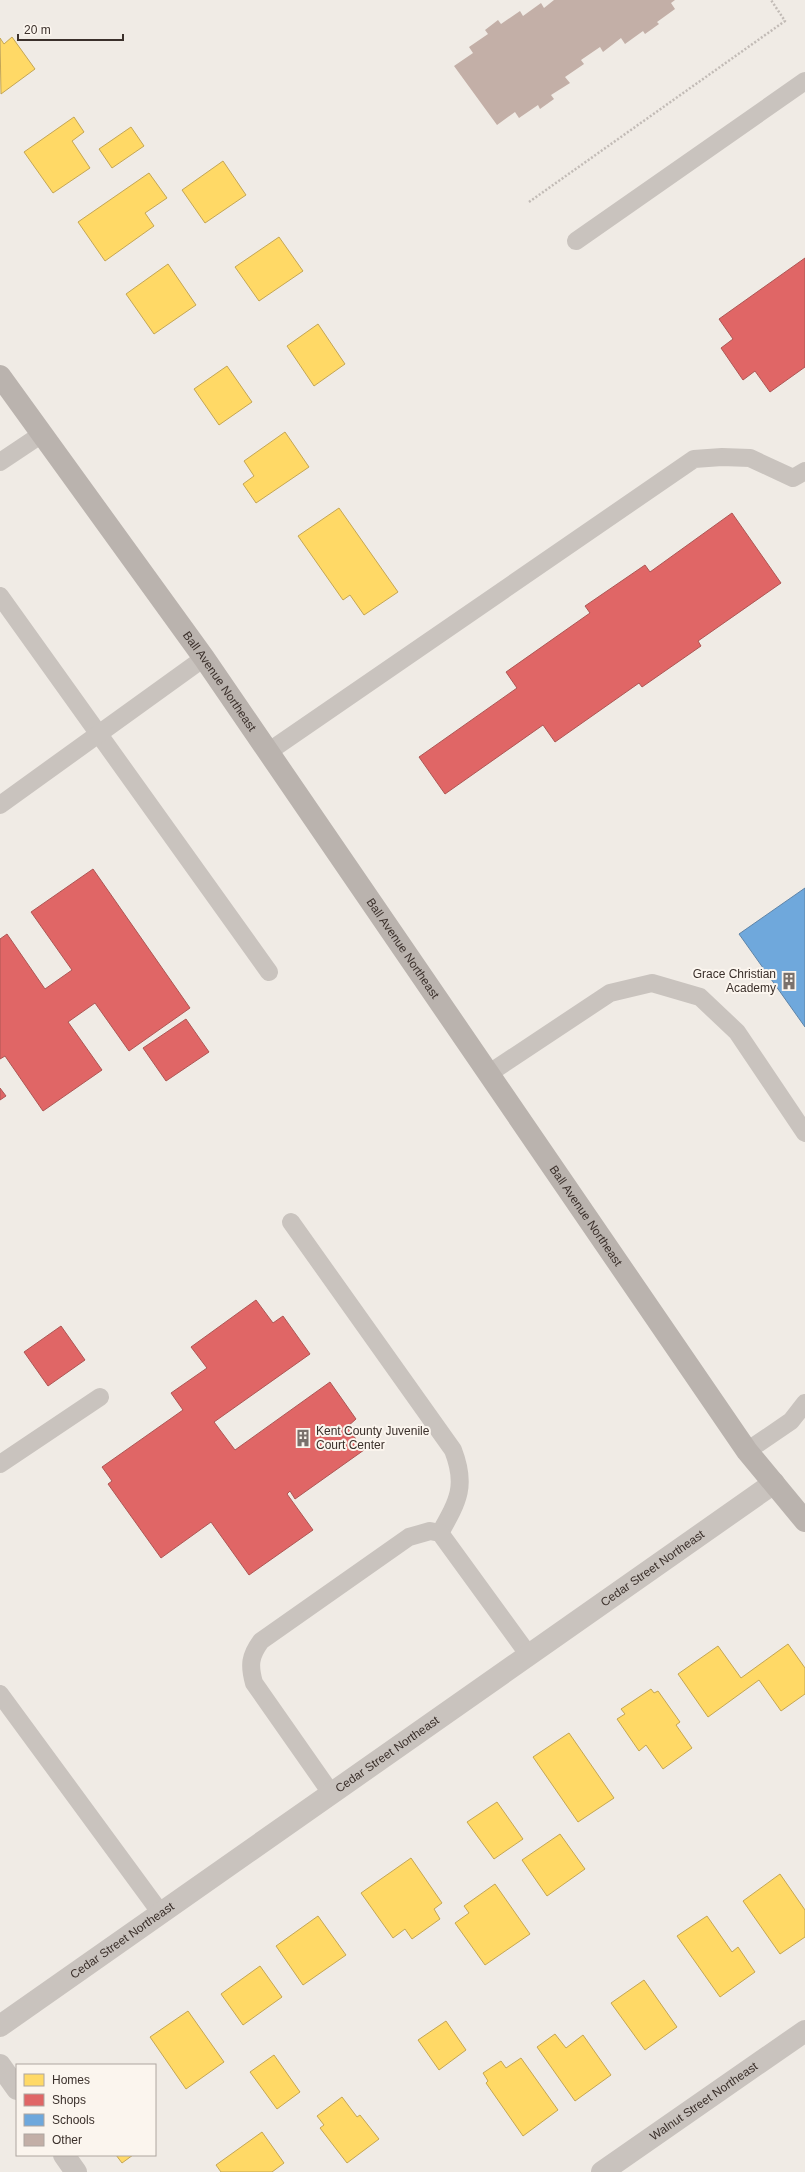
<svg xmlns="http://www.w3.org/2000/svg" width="805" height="2172" viewBox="0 0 805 2172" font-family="Helvetica,sans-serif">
<rect width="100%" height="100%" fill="#f0ebe5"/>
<g fill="#ffd966" stroke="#c4a654">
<path d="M12 37 35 69 1 94 0 38 4 44Z"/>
<path d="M74 117 84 132 72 141 90 168 53 193 24 152Z"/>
<path d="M131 127 144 146 112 168 99 149Z"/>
<path d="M223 161 246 195 205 223 182 190Z"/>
<path d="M149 173 167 198 145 213 154 226 105 261 78 222Z"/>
<path d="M279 237 303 271 259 301 235 267Z"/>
<path d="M168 264 196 305 154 334 126 294Z"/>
<path d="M318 324 345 364 314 386 287 346Z"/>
<path d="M227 366 252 402 219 425 194 389Z"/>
<path d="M285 432 309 467 256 503 243 484 254 476 244 461Z"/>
<path d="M339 508 398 592 364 615 350 595 343 600 298 536Z"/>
<path d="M788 1644 805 1668V1694L781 1711 759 1680 708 1717 678 1674 718 1646 741 1678Z"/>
<path d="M651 1689 654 1693 658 1691 680 1722 676 1725 692 1748 663 1769 646 1745 639 1751 617 1719 625 1714 621 1709Z"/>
<path d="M569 1733 614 1798 578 1822 533 1757Z"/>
<path d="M497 1802 523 1839 494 1859 467 1822Z"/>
<path d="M560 1834 585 1869 547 1896 522 1860Z"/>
<path d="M411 1858 442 1903 434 1909 440 1919 412 1939 405 1929 393 1938 361 1893Z"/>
<path d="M780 1874 805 1910V1937L780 1954 743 1901Z"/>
<path d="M495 1884 530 1934 485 1965 455 1923 469 1913 464 1906Z"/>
<path d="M318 1916 346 1955 303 1985 276 1946Z"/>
<path d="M707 1916 732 1952 738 1947 755 1972 720 1997 677 1936Z"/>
<path d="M260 1966 282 1997 243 2025 221 1994Z"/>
<path d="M644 1980 677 2027 645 2050 611 2003Z"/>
<path d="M188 2011 224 2062 186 2089 150 2037Z"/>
<path d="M446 2021 466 2050 439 2070 418 2040Z"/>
<path d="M555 2034 566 2048 583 2035 611 2075 575 2101 537 2047Z"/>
<path d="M274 2055 300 2092 277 2109 250 2072Z"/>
<path d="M521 2058 558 2110 523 2136 486 2083 488 2081 483 2073 501 2061 506 2068Z"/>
<path d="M342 2097 357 2117 360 2115 379 2139 347 2163 320 2128 324 2125 317 2116Z"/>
<path d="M262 2132 284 2163 272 2172H221L216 2165Z"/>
<path d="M116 2155H133L122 2163Z"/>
</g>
<g fill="#e06666" stroke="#ae5654">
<path d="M805 258V367L770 392 755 371 743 380 721 348 733 339 719 319Z"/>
<path d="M732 513 781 583 698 641 701 646 642 687 639 683 555 742 543 725 445 794 419 757 517 688 506 672 590 613 585 606 645 565 650 572Z"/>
<path d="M93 869 190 1008 129 1051 95 1003 68 1022 102 1070 43 1111 5 1056 0 1059V939L7 934 45 989 72 970 31 912Z"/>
<path d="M186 1019 209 1052 166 1081 143 1048Z"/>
<path d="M0 1088 6 1096 0 1100Z"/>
<path d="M256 1300 273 1323 283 1316 310 1354 214 1422 235 1450 330 1382 356 1419 347 1427 364 1450 295 1499 290 1491 287 1494 313 1530 249 1575 211 1522 161 1558 108 1484 112 1481 102 1467 183 1410 171 1393 207 1368 191 1347Z"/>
<path d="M61 1326 85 1360 48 1386 24 1352Z"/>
</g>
<path fill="#6fa8dc" stroke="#5f84a7" d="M805 888V1027L739 934Z"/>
<path fill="#c3afa7" d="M554 0H675L671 3 675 9 657 22 659 24 645 34 643 31 625 44 621 38 603 52 600 47 581 60 584 64 565 77 570 83 551 95 554 99 540 109 538 105 519 118 515 112 497 125 454 66 473 53 469 47 488 34 485 30 498 20 501 24 520 11 523 16 541 3 544 8Z"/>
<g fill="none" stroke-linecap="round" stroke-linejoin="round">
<path stroke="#c2bbb6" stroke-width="2.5" stroke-dasharray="2 2" stroke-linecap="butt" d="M529 202 785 21 771 0"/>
<g stroke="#c9c3be" stroke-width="18">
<path d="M576 241 805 81"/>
<path d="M0 462 42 434"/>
<path d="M0 596 269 972"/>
<path d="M268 752 694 459 722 457 750 458 793 478 805 471"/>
<path d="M0 805 204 658"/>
<path d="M488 1074 610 993 652 983 700 997 737 1032 805 1133"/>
<path d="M291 1222 453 1450C467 1486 458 1501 440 1533"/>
<path d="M747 1451 791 1421 805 1403"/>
<path d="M0 1464 100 1397"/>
<path d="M0 1694 160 1912"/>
<path d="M331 1793 254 1683C249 1665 250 1656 261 1641L409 1537 430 1531 440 1533 528 1654"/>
</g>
<g stroke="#c9c3be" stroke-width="22">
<path id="s1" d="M0 2026 774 1483"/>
<path d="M0 2065 17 2089"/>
<path d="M64 2155 76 2172"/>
<path id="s2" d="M602 2172 805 2031"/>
</g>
<path stroke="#bab3ae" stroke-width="22" id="s3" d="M0 376 204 658 747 1451 805 1521"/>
</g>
<defs>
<g id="building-bare" transform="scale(1.38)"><path d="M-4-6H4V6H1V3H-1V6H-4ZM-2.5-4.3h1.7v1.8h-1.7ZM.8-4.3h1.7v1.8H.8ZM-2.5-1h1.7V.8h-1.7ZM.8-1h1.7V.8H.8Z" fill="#7a716c" stroke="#fbf5ee" stroke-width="2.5" paint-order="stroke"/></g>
</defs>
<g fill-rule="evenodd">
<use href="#building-bare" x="789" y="981"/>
<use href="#building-bare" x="303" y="1438"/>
</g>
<g text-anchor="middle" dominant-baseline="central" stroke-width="4" stroke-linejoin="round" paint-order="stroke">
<g font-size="12" fill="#3b302b" stroke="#fbf5ee">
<text stroke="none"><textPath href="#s3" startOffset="376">Ball Avenue Northeast</textPath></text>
<text stroke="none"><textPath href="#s3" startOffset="700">Ball Avenue Northeast</textPath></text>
<text stroke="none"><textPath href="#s3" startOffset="1024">Ball Avenue Northeast</textPath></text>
<text stroke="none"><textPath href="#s1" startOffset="797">Cedar Street Northeast</textPath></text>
<text stroke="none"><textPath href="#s1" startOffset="473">Cedar Street Northeast</textPath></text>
<text stroke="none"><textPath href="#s1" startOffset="149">Cedar Street Northeast</textPath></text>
<text stroke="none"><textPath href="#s2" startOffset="124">Walnut Street Northeast</textPath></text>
</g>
<g font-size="12" fill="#3b302b" stroke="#fbf5ee" text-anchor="end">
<text x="776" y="974">Grace Christian<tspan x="776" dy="14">Academy</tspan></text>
<text x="316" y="1431" text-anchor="start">Kent County Juvenile<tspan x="316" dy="14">Court Center</tspan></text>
</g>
</g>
<rect x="16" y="2064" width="140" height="92" fill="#fbf5ee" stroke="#aea6a0"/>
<rect x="24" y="2074" width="20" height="12" fill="#ffd966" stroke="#aea6a0"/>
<text x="52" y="2084" font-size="12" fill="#3b302b">Homes</text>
<rect x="24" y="2094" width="20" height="12" fill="#e06666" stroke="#aea6a0"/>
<text x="52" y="2104" font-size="12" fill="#3b302b">Shops</text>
<rect x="24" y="2114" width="20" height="12" fill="#6fa8dc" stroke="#aea6a0"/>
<text x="52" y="2124" font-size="12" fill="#3b302b">Schools</text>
<rect x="24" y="2134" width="20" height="12" fill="#c3afa7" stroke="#aea6a0"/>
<text x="52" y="2144" font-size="12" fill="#3b302b">Other</text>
<path d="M18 34v6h105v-6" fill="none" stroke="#3b302b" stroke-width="2"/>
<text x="24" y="34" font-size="12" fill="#3b302b" stroke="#fbf5ee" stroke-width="3" paint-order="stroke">20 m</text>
</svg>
